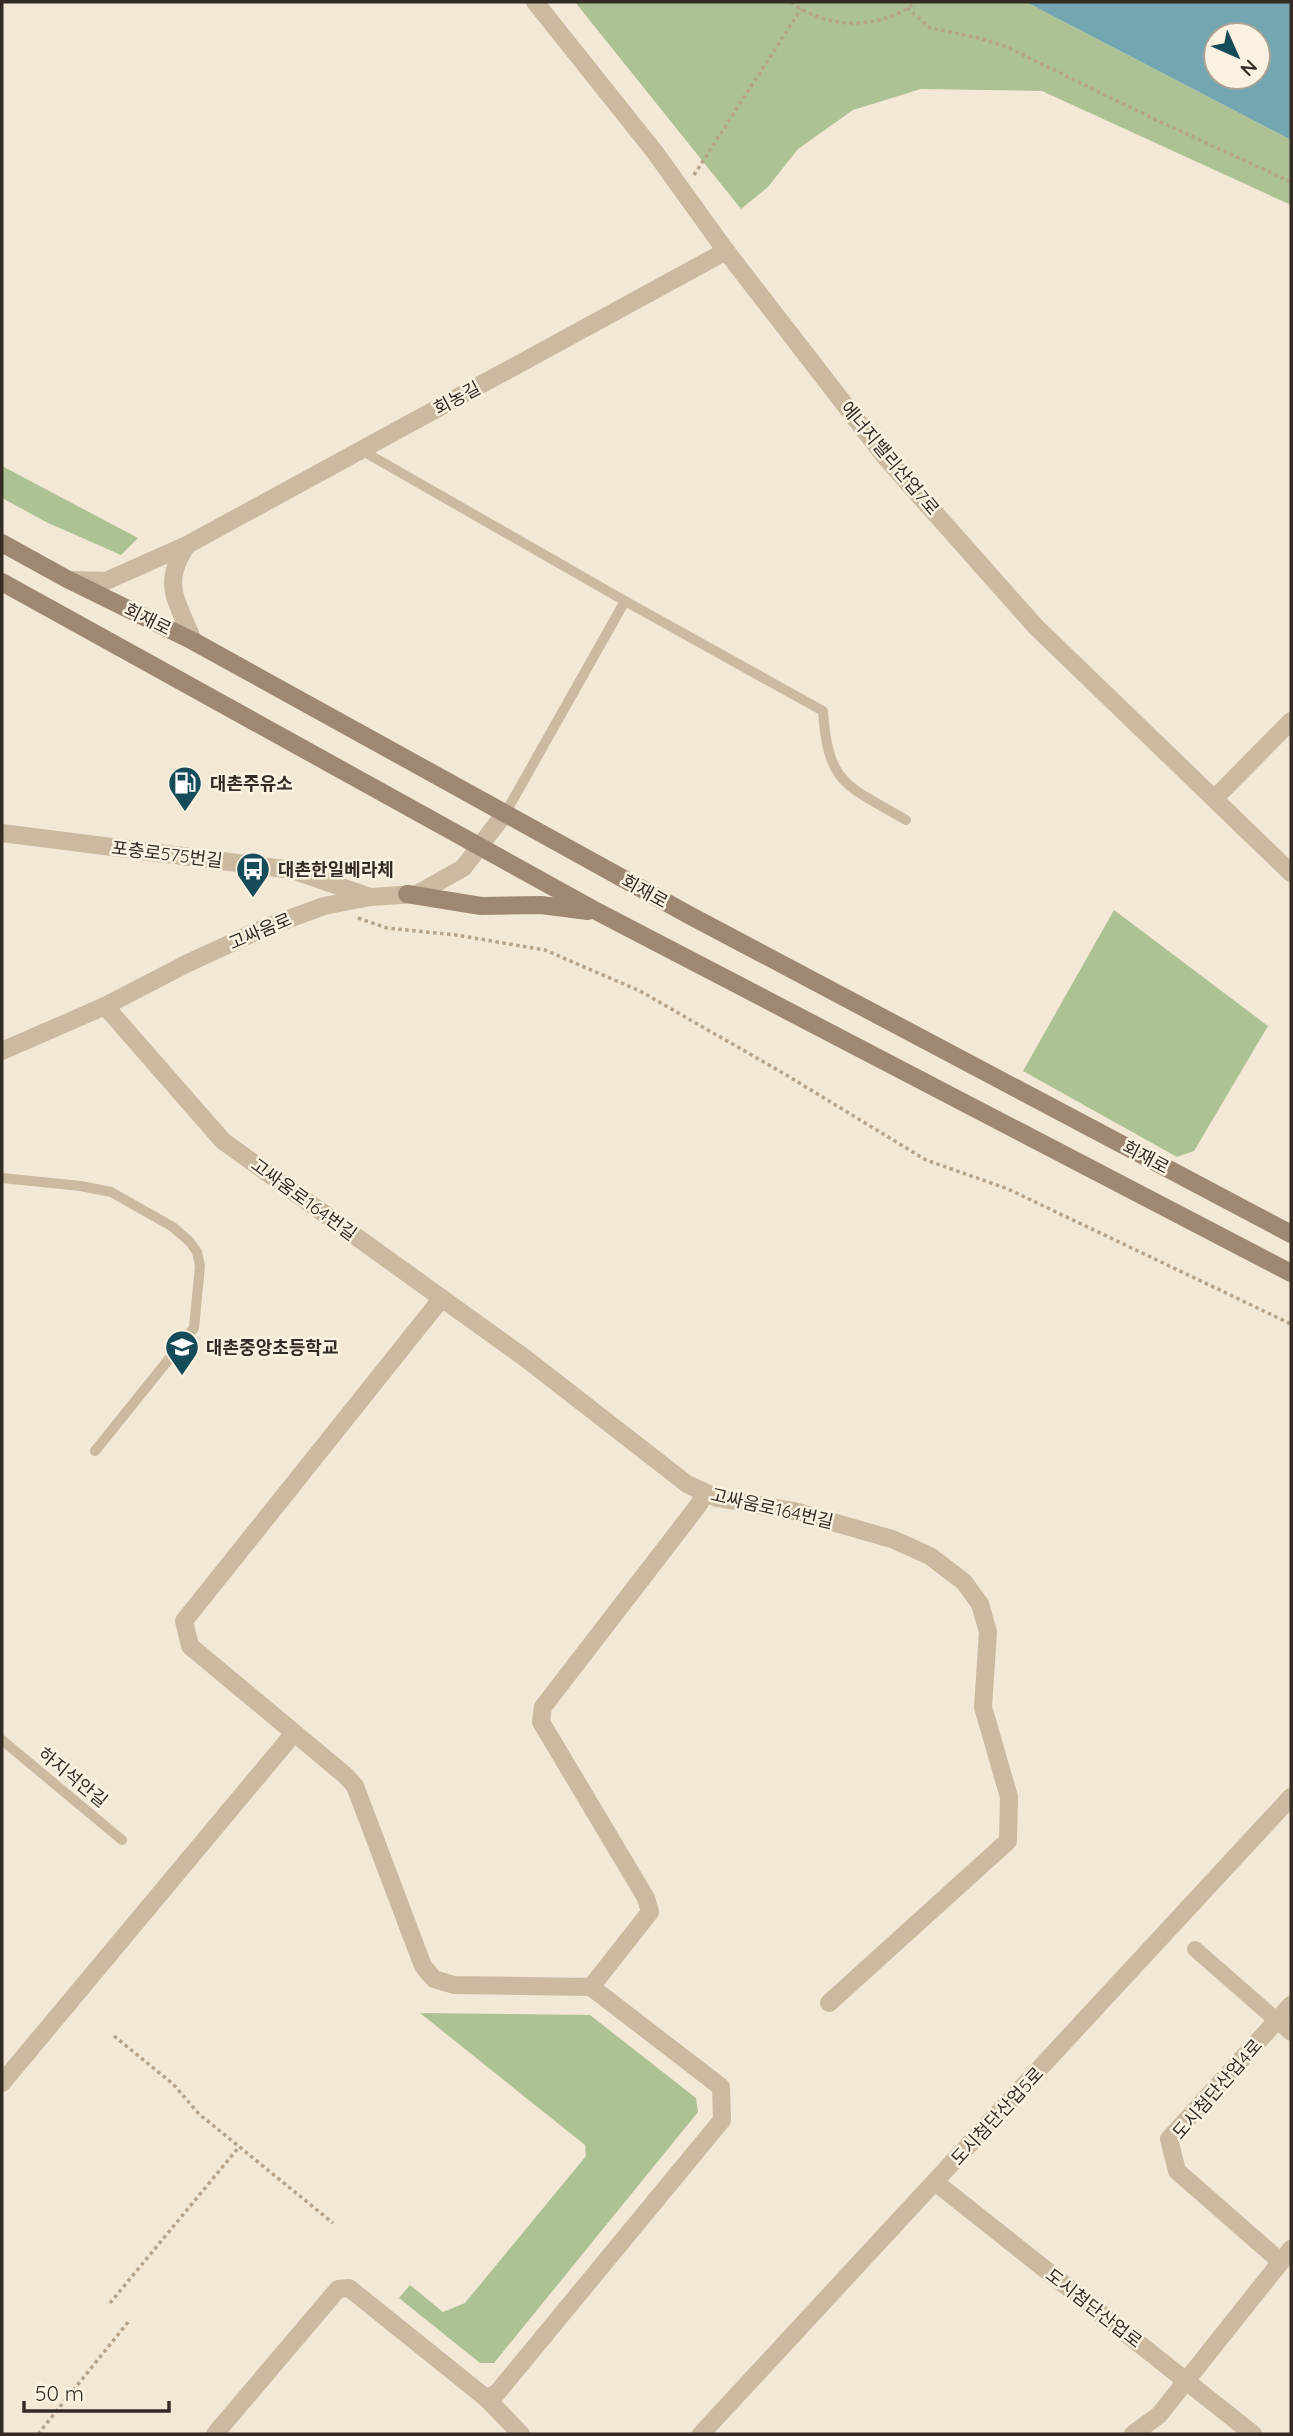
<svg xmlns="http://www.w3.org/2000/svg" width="1293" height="2436" viewBox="0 0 1293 2436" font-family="Quicksand,'Noto Sans KR',sans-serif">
<rect width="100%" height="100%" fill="#f3e8d5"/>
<g fill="#adc294">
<path d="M575 2H1026L1291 140V205L1042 91 921 89 853 110 798 149 768 187 741 209Z"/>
<path d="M2 466 138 538 121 555 46 522 2 498Z"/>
<path d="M1114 910 1268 1026 1194 1151 1177 1157 1023 1071Z"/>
<path d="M420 2013 590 2015 696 2098 698 2112 494 2363H480L399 2298 410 2285 443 2312 465 2303 586 2156 585 2145Z"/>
</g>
<path fill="#72a7b2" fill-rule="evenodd" d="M1026 2H1291V140ZM1216 35H1258V77H1216Z"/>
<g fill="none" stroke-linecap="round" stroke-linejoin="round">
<g stroke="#b7a38a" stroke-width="3.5" stroke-dasharray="3.5 3.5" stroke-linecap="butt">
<path d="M791 2C827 30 881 30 916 2"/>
<path d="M907 8 930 28 979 38 1007 47 1152 118 1291 182"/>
<path d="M694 175 801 9"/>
<path d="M358 918 387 928 456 935 545 950 640 991 783 1073 926 1160 1008 1189 1291 1324"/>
<path d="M114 2036 173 2084 199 2114 333 2223"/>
<path d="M110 2303 239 2147"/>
<path d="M38 2434 129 2321"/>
</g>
<g stroke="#cbb9a0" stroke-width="10">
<path d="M361 450 625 601 823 711C828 785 846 785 906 820"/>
<path d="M506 812 625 601"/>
<path d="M2 1178 81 1186 111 1192 173 1227 190 1242 197 1252 200 1266 194 1328 95 1451"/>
<path d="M2 1740 122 1840"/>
</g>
<path stroke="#cbb9a0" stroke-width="16" d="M1195 1949 1291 2033"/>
<g stroke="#cbb9a0" stroke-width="18">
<path d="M187 545 726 251"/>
<path d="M72 580 106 581 187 545C160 585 178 601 193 641"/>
<path d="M1215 798 1291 721"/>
<path d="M2 833 292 870 370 897"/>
<path d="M105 1006 223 1141 525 1358 687 1484 717 1498 794 1511 892 1539 930 1556 964 1582 980 1604 988 1632 983 1707 1009 1797 1008 1841 829 2003"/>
<path d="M442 1298 184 1621 190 1646 346 1776 355 1786 423 1966 434 1979 454 1985 591 1987 650 1912 646 1898 541 1722 543 1707 697 1507 705 1494"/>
<path d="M2 2083 294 1733"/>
<path d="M1281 2262 1177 2171 1169 2139 1291 2005"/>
<path d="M486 2398 521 2434"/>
<path d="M215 2434 338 2289 349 2288 486 2398 497 2393 722 2120 721 2087 591 1987"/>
<path d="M1133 2434 1159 2415 1291 2249"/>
</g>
<g stroke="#cbb9a0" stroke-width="18">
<path d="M535 2 654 151 726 251 886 458 1036 627 1291 873"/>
<path d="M2 1051 105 1006 186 964 264 928 324 906 370 897 417 894 463 868 506 812"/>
<path d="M935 2182 1253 2434"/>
<path d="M701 2434 1291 1797"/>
</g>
<g stroke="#9f8872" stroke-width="18">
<path d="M2 543 67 579 193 641 689 915 1291 1234"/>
<path d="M2 582 598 912 1291 1273"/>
<path d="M407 894 481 906 541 905 588 911"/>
</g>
</g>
<defs>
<g id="fuel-pin" transform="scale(1.75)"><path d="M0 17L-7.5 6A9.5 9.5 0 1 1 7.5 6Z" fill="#164c59" stroke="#faf2e1"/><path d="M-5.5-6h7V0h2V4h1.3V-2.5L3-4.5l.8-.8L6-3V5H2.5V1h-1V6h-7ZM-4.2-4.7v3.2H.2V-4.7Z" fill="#fff"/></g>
<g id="bus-pin" transform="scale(1.75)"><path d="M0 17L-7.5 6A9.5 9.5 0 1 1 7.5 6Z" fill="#164c59" stroke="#faf2e1"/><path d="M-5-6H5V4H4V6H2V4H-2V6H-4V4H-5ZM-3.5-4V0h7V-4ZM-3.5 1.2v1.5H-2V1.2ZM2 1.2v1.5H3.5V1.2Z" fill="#fff"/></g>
<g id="school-pin" transform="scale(1.75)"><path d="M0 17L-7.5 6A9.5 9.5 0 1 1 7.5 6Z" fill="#164c59" stroke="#faf2e1"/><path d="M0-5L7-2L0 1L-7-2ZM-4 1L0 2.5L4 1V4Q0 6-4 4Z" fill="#fff"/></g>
</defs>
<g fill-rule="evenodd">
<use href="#fuel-pin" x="185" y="783"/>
<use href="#bus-pin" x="253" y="869"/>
<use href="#school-pin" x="182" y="1347"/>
</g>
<g text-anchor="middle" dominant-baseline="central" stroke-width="5" stroke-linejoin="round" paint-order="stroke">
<g font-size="18" fill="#342b24" stroke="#faf2e1">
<text transform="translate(457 398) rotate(-28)">회농길</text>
<text transform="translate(890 458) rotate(50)">에너지밸리산업7로</text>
<text transform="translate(148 619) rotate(26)">회재로</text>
<text transform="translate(167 854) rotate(7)">포충로575번길</text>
<text transform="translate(645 891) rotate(29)">회재로</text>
<text transform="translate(260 931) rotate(-23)">고싸움로</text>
<text transform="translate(1146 1157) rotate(28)">회재로</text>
<text transform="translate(304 1199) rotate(36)">고싸움로164번길</text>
<text transform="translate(772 1508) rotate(13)">고싸움로164번길</text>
<text transform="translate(73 1777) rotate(39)">하지석안길</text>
<text transform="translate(1217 2089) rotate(-49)">도시첨단산업4로</text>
<text transform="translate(997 2116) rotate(-47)">도시첨단산업5로</text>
<text transform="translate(1094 2308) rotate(38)">도시첨단산업로</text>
</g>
<g font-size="18" font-weight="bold" fill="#342b24" stroke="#faf2e1" text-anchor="start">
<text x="210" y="783">대촌주유소</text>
<text x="278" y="869">대촌한일베라체</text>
<text x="206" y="1347">대촌중앙초등학교</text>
</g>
</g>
<rect width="1293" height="2436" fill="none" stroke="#342b24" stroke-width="7"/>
<g transform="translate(1237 56) rotate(135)"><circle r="33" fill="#faf2e1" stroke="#aba295" stroke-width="2"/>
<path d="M0-5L12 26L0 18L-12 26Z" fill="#164c59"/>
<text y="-10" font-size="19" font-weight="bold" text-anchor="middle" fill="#342b24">N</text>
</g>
<path d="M24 2401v10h145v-10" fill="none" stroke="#342b24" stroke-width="3.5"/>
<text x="35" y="2401" font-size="21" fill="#342b24" stroke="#faf2e1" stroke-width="5" paint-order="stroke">50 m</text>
</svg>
